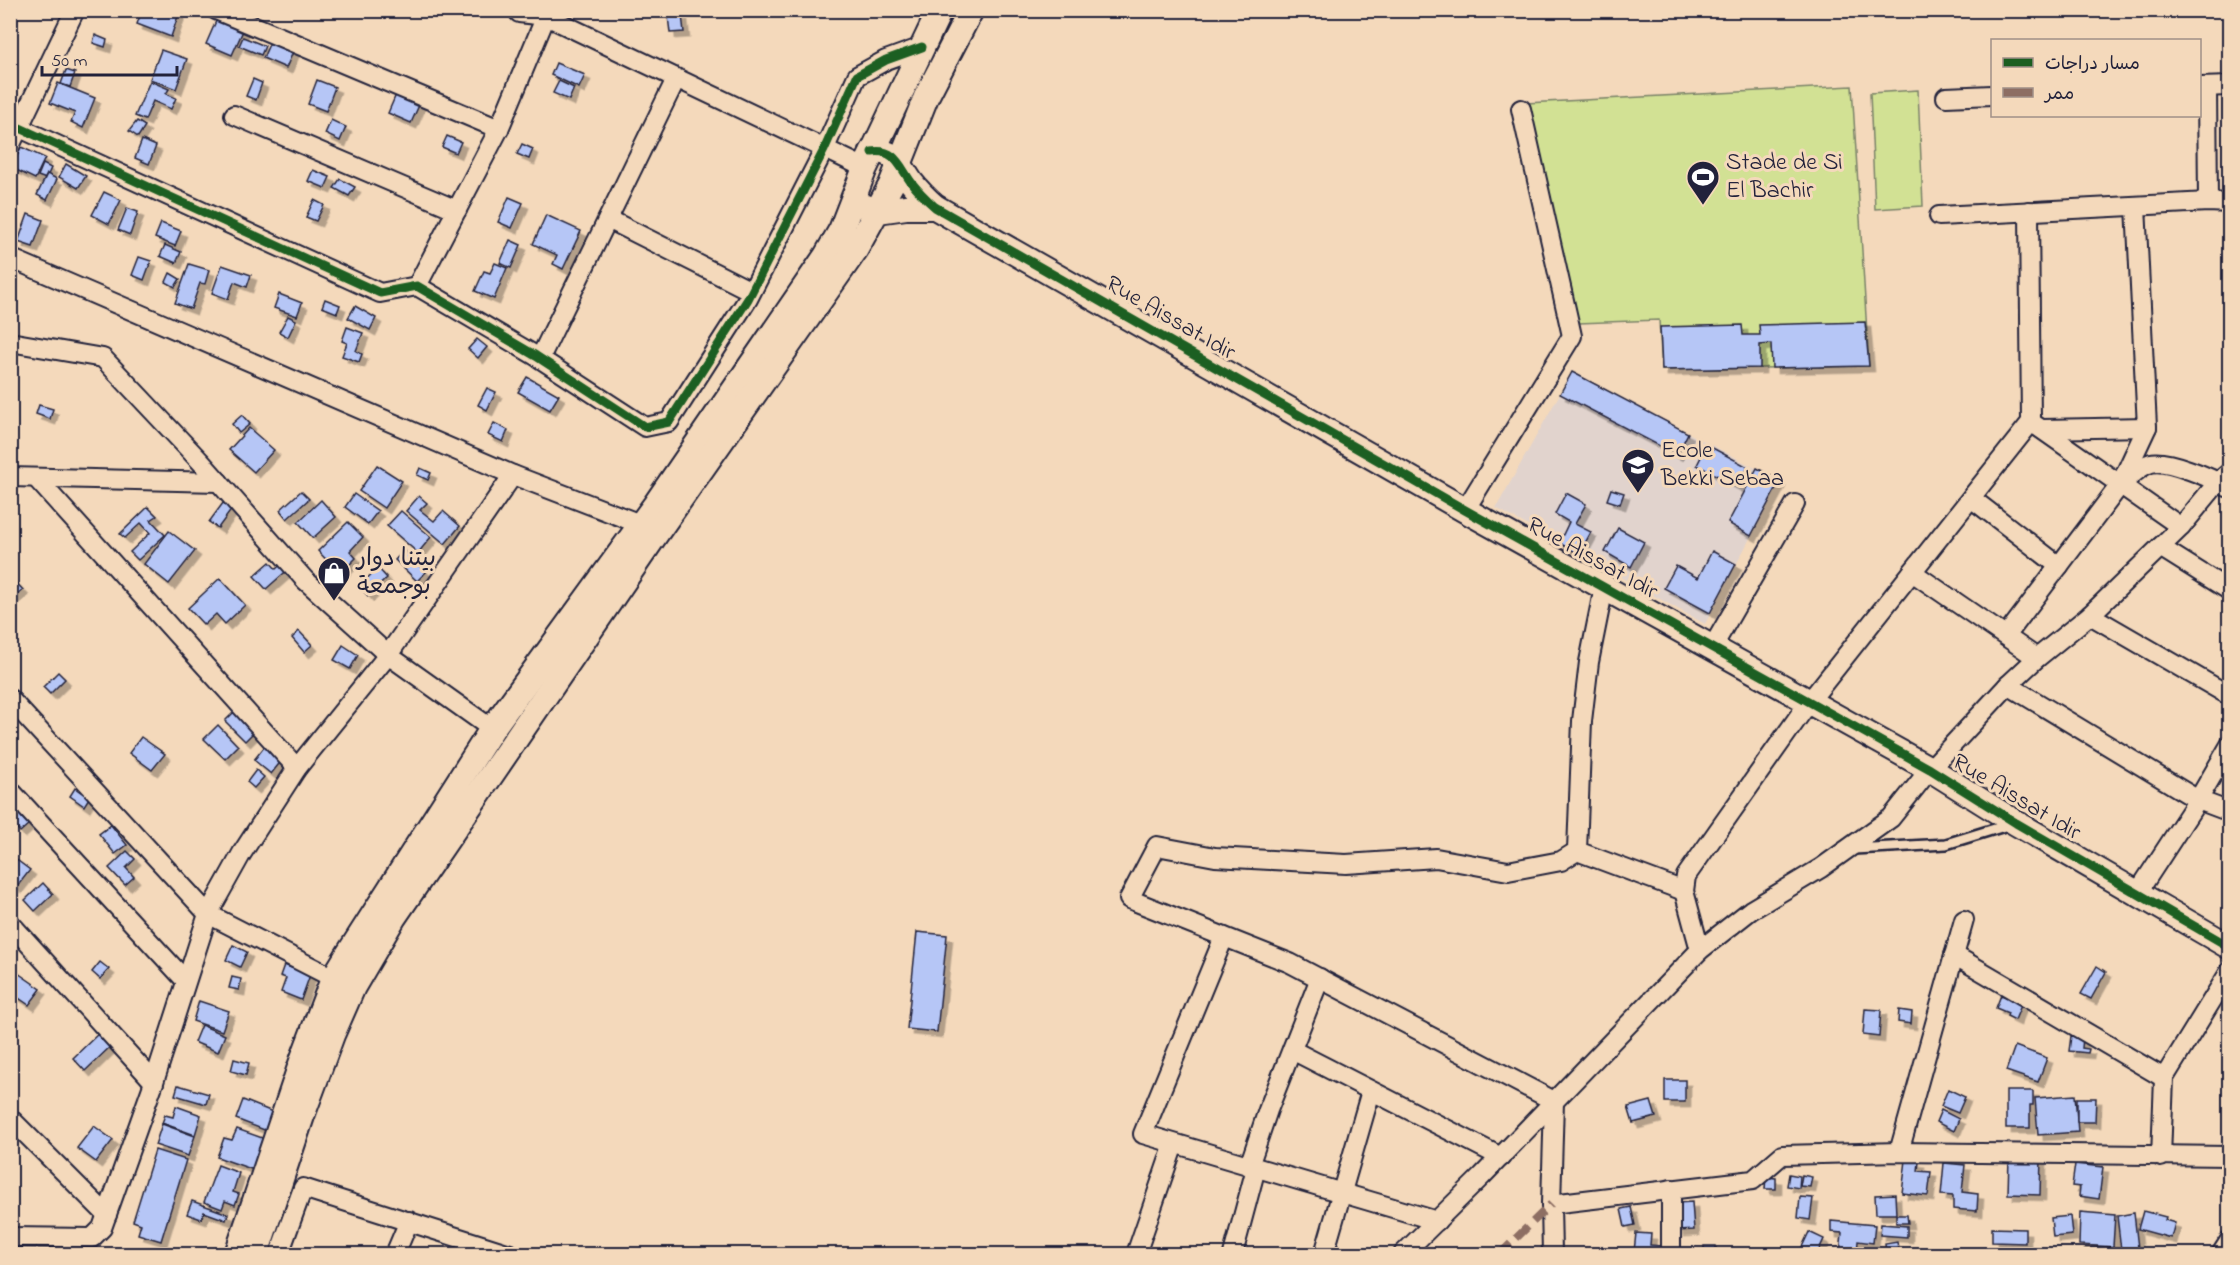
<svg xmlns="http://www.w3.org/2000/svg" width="2240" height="1265" viewBox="0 0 2240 1265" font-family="'Indie Flower','Playpen Sans Arabic',sans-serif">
<defs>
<filter id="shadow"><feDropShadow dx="5.5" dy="5.5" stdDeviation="0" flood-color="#0004"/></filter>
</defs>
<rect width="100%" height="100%" fill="#f4d9bb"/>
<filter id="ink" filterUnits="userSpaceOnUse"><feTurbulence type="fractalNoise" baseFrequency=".0167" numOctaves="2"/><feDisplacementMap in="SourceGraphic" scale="12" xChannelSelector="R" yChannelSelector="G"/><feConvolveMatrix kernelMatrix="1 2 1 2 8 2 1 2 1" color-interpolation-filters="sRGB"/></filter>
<g filter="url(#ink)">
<path fill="#e1d3cd" d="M1572 372 1780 481 1705 624 1496 508Z"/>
<g fill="#d2e194" stroke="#7a8268" stroke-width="1.5">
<path d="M1852 86 1869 366 1662 370 1659 320 1578 323 1571 313 1526 103Z"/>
<path d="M1918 90 1923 206 1875 209 1870 93Z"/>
</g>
<g fill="#b6c6f6" stroke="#22223b" stroke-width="1.5" filter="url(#shadow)">
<path d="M142 10H180L171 37 137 24Z"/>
<path d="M220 12 246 24 232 55 206 44Z"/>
<path d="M682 15 684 32 670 33 668 16Z"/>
<path d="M274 33 297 43 286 68 263 58Z"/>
<path d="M95 35 107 40 105 47 93 43Z"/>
<path d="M243 37 265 46 261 55 239 46Z"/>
<path d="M161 50 187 59 176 89 150 79Z"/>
<path d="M556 63 585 75 579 88 551 75Z"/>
<path d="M66 70 75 73 70 87 61 84Z"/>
<path d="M253 79 262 83 256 100 246 96Z"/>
<path d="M317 80 335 87 326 111 308 104Z"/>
<path d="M150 81 169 89 166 94 176 98 171 109 153 101 145 120 135 116Z"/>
<path d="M559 81 574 88 569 100 553 93Z"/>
<path d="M58 83 95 98 83 128 71 122 75 113 50 103Z"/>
<path d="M401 83 424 94 411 123 388 113Z"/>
<path d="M331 120 346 127 340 141 325 134Z"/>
<path d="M137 121 145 126 138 137 129 131Z"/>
<path d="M447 136 461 142 456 153 442 147Z"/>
<path d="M142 140 156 146 149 164 135 158Z"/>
<path d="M522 144 533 149 529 159 517 154Z"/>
<path d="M21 147 45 158 35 179 12 168Z"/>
<path d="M43 164 51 168 46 179 38 176Z"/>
<path d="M66 164 86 176 78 188 59 177Z"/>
<path d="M313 170 330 177 325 188 308 181Z"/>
<path d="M47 174 57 179 47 200 37 195Z"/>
<path d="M340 179 355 187 349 196 334 188Z"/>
<path d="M104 192 121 200 109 224 92 215Z"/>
<path d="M509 197 523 203 512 228 498 222Z"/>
<path d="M314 200 324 205 316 221 306 217Z"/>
<path d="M127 208 138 212 130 235 118 230Z"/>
<path d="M28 214 43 220 33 247 18 242Z"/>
<path d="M546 215 581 231 563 269 553 264 557 255 533 244Z"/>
<path d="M161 223 181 231 175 246 155 238Z"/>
<path d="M510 240 521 245 511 268 500 263Z"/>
<path d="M165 245 181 252 176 263 160 256Z"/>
<path d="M139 257 151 261 144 280 132 275Z"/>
<path d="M495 263 507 268 494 299 475 291 484 271 490 273Z"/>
<path d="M189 264 209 270 205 284 200 283 191 309 175 303Z"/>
<path d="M222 265 251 275 247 287 234 282 228 299 212 293Z"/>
<path d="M170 273 180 279 175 287 166 282Z"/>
<path d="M279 294 302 303 297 316 274 308Z"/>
<path d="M325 299 340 305 337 313 322 307Z"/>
<path d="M355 306 376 318 370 330 348 318Z"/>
<path d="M288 316 296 320 288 337 279 332Z"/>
<path d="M1865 322 1869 366 1772 368 1771 344 1760 345V368L1662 370 1660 327 1742 325 1743 335H1760L1759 325Z"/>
<path d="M347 327 363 333 356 351 362 354 359 362 342 356 347 343 342 341Z"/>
<path d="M477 339 487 347 478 358 468 349Z"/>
<path d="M1572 372 1688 433 1677 455 1560 394Z"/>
<path d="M527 377 559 395 550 410 518 392Z"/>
<path d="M487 388 496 392 487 410 478 405Z"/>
<path d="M39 405 53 409 50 419 36 414Z"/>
<path d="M242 415 250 424 239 433 232 424Z"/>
<path d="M494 423 508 430 503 442 488 435Z"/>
<path d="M249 428 274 450 254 472 229 450Z"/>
<path d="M1707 445 1748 467 1738 487 1697 465Z"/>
<path d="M377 465 402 481 384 508 359 491Z"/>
<path d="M420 468 431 473 428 480 417 475Z"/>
<path d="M1757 468 1780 481 1751 536 1728 523Z"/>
<path d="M1611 489 1624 493 1620 504 1607 500Z"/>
<path d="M301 491 309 499 287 519 280 510Z"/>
<path d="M1566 493 1586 504 1575 524 1591 532 1579 554 1559 543 1569 522 1555 514Z"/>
<path d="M354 494 378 511 368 524 345 507Z"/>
<path d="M419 496 427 503 420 510 434 521 443 511 460 526 445 544 406 511Z"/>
<path d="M226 499 235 505 218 528 209 522Z"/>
<path d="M321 500 336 517 313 538 298 522Z"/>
<path d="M148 507 157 516 151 520 165 535 138 560 130 552 150 533 141 523 125 538 120 534Z"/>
<path d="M401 511 431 537 418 553 387 526Z"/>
<path d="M348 522 363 537 350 551 356 558 340 574 318 551Z"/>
<path d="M1618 528 1644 542 1631 567 1605 552Z"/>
<path d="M169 531 195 551 169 584 144 564Z"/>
<path d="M404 550 426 572 417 581 395 560Z"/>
<path d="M1712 551 1736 564 1710 613 1664 588 1676 566 1698 578Z"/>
<path d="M286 560 292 566 266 589 254 576 270 562 276 569Z"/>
<path d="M378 568 387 578 368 596 359 586Z"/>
<path d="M10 576 23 590 10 600Z"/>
<path d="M220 578 245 605 225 624 216 614 204 625 188 608Z"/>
<path d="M299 631 312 645 304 652 292 638Z"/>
<path d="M343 645 358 655 350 669 334 660Z"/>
<path d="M58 672 65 679 50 694 43 687Z"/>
<path d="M234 712 254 732 245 741 225 721Z"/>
<path d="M218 725 238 746 225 759 204 739Z"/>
<path d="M141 737 165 754 152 770 129 753Z"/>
<path d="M265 746 282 760 271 774 254 760Z"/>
<path d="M256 770 264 777 254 788 247 782Z"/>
<path d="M75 788 89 798 84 806 70 796Z"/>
<path d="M11 805 29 824 20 832 12 823 10 824Z"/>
<path d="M111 825 127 845 115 854 99 834Z"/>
<path d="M127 851 135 859 126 868 134 877 125 885 109 868Z"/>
<path d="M10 855 30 870 16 888 10 883Z"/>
<path d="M43 883 53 894 35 911 25 900Z"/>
<path d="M917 932 947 935 937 1032 907 1029Z"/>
<path d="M233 945 247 952 240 967 226 960Z"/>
<path d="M100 962 109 969 100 979 92 972Z"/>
<path d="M284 965 310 975 301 1000 281 992 286 978 280 976Z"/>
<path d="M2097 966 2106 972 2091 999 2081 994Z"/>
<path d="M15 971 41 989 29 1005 10 992V977Z"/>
<path d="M232 977 241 979 239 990 229 988Z"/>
<path d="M2001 995 2022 1003 2015 1020 2007 1016 2008 1013 1996 1008Z"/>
<path d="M199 1001 229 1011 222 1031 193 1021Z"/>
<path d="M1865 1009 1881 1010 1879 1037 1863 1035Z"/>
<path d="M1899 1010 1912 1012 1911 1024 1898 1022Z"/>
<path d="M201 1025 225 1035 218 1052 194 1042Z"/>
<path d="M100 1032 112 1045 85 1071 73 1058Z"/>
<path d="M2071 1036 2083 1038 2082 1048 2089 1049 2088 1053 2069 1051Z"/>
<path d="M2015 1046 2047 1058 2038 1082 2006 1071Z"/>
<path d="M234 1059 249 1063 246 1075 231 1071Z"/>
<rect x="1665" y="1080" width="20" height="22"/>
<path d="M178 1085 209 1094 206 1104 175 1095Z"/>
<path d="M1948 1089 1965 1097 1958 1113 1941 1106Z"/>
<path d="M2006 1091H2033V1105H2030V1128H2006Z"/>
<path d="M2075 1095 2078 1132 2038 1135 2035 1098Z"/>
<path d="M2077 1098H2096L2095 1122H2077Z"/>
<path d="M243 1100 275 1113 267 1131 236 1119Z"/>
<path d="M1651 1101 1656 1117 1633 1123 1628 1107Z"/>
<path d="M176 1106 201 1115 195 1135 162 1123 165 1115 173 1117Z"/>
<path d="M1941 1110 1959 1119 1954 1131 1936 1122Z"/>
<path d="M162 1124 195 1136 188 1156 155 1145Z"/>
<path d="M94 1126 113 1140 96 1162 77 1148Z"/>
<path d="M237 1129 265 1139 254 1170 217 1157 224 1138 232 1140Z"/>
<path d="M155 1150 186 1160 161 1241 138 1234 141 1224 133 1221Z"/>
<path d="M2009 1157 2041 1158 2040 1195 2008 1194Z"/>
<path d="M1906 1160 1919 1162 1918 1171 1931 1172 1928 1196 1902 1193Z"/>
<path d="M1944 1163 1965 1165 1962 1192 1978 1194 1977 1211 1953 1209V1196L1941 1195Z"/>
<path d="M2075 1164 2103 1167 2099 1199 2079 1196 2080 1187 2072 1186Z"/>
<path d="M218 1165 239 1173 233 1192 239 1194 235 1205 225 1201 222 1209 204 1202Z"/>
<path d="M1789 1174 1800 1176 1799 1188 1787 1186Z"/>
<path d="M1802 1175 1812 1177 1810 1187 1800 1186Z"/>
<path d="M1766 1177 1776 1178V1189H1765Z"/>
<path d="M1895 1194 1896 1214H1876L1875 1195Z"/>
<path d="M1800 1197 1813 1198 1810 1220 1798 1218Z"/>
<path d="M192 1201 228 1214 226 1220 204 1212 201 1219 187 1214Z"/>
<path d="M1692 1202 1694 1230 1678 1231 1676 1203Z"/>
<path d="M1631 1207 1635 1225 1625 1227 1621 1209Z"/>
<path d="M2143 1211 2166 1217 2165 1220 2175 1223 2171 1238 2138 1229Z"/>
<path d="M2080 1212 2115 1215 2113 1247 2079 1245Z"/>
<path d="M2134 1213 2138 1248 2121 1250 2117 1216Z"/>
<path d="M1896 1215H1907L1908 1223H1896Z"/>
<path d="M2070 1216 2072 1235 2053 1237 2051 1218Z"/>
<path d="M1831 1221 1875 1225 1873 1243 1858 1241 1857 1254H1840L1842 1233 1831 1232Z"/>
<path d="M1881 1224 1907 1226V1237L1880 1235Z"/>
<path d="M1992 1228 2025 1229V1243L1992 1242Z"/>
<path d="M1809 1232 1824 1239 1817 1254 1801 1249Z"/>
<path d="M1636 1233 1651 1234 1650 1245 1671 1247V1254L1634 1252Z"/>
<path d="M1897 1242 1899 1254H1886L1885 1244Z"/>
<rect x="1704" y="1246" width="12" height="8"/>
</g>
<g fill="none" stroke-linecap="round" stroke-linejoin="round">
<g stroke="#22223b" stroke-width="14">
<path id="lane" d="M1854 849 1946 844 2011 824"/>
</g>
<g stroke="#22223b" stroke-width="22">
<g id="street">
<path d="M216 10 499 129"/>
<path d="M519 13 546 16 865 168"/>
<path d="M2200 87 2230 86"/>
<path d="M2207 87 2208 202"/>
<path d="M1946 97 1992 95"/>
<path d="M234 115 457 210"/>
<path d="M20 128 380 293 417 286 536 356 645 427 669 422 748 299 824 150 857 76 886 60 922 47"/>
<path d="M10 146 75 10"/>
<path d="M1939 216 2208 202 2230 203"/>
<path d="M608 219 751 291"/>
<path d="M10 258 513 475 653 529"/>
<path d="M417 286 499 129 546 16"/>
<path d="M10 342 103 358 201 462 305 580 388 655 492 729"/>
<path d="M540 358 676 79"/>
<path d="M2031 422 2181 527"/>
<path d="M2042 429 2147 427"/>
<path d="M10 477 219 482"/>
<path d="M36 478 297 768"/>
<path d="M2124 482C2132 475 2140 466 2151 463 2167 459 2212 478 2227 487"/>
<path d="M1971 498 2059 566"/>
<path d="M1465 510 1572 336 1521 109"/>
<path d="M2160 547 2230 591"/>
<path d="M1912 572 2037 658"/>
<path d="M1604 587 1589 662 1582 721 1577 851 1684 891"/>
<path d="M2090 615 2230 696"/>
<path d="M2006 636 2120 485 2147 427 2136 206"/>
<path d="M1712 648 1795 504"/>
<path d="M2008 685 2198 800 2230 812"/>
<path d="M10 699 208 914 343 983"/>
<path d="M10 790 185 980"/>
<path d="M2138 892 2198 800 2230 745"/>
<path d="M10 923 154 1082"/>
<path d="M1224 937 1143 1134 1437 1221"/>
<path d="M1700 950 1684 891 1686 876 1809 702 2031 422 2029 211"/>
<path d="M1954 955 2164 1078"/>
<path d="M1292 1050 1501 1157"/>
<path d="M10 1118 107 1215"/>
<path d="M1899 1152 1964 920"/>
<path d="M2161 1157 2164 1078 2230 971"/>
<path d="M1249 1166 1268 1110 1320 978"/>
<path d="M1551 1204 1753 1180 1782 1155 1899 1152 2230 1156"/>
<path d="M10 1237 92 1238 102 1228 154 1082 208 914 242 853 297 768 388 655 513 475"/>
<path d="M279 1254 303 1188 510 1254"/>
<path d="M395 1254 409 1221"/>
<path d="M1136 1254 1174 1144"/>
<path d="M1233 1254 1256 1168"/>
<path d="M1324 1254 1371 1091"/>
<path d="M1403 1254 1482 1176 1700 950 1751 910 1821 868 1891 818 1930 769 2008 685 2037 658 2090 615 2181 527 2218 482 2230 472"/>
<path d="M1552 1254 1551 1204 1554 1101 1290 963 1129 899 1157 846 1215 857 1346 864 1436 858 1508 871 1561 861 1577 851"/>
<path d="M1671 1254V1189"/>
<path d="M2221 1254 2230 1240"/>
</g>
</g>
<g stroke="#22223b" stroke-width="28">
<g id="secondary">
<path d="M872 152C895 148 900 167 911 182 918 191 926 199 935 207L1465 510 1930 769 2016 823 2230 947"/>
<path d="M866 207 878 211 906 207H935"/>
<path d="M237 1254 303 1058 333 979 347 956 492 729 655 505 826 256 841 230 865 168 940 10"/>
<path d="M256 1254 302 1116 332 1035 353 987 394 917 656 534 856 249 891 185 926 97 971 10"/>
</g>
</g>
<use href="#lane" stroke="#f4d9bb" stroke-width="9"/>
<use href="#street" stroke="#f4d9bb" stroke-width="18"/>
<use href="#secondary" stroke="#f4d9bb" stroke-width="24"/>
<path stroke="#8d6e63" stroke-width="8" stroke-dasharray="15 8" stroke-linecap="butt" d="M1500 1254 1551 1204"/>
<g stroke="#f4d9bb" stroke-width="13">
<g id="cycleway">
<path d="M20 128 380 293 417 286 536 356 645 427 669 422 748 299 824 150 857 76 886 60 922 47"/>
<path d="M872 152C895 148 900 167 911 182 918 191 926 199 935 207L1465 510 1930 769 2016 823 2230 947"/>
</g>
</g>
<use href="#cycleway" stroke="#1b5e20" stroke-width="9"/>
</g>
</g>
<defs>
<g id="stadium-pin" transform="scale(1.725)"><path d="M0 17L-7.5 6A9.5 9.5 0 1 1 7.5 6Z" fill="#22223b" stroke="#f4d9bb"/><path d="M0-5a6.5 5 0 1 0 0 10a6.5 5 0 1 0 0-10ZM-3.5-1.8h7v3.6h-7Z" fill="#fff"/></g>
<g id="school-pin" transform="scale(1.725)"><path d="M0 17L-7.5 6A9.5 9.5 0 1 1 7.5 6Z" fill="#22223b" stroke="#f4d9bb"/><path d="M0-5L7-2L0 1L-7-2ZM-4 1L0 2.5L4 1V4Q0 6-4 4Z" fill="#fff"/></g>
<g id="shop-pin" transform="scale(1.725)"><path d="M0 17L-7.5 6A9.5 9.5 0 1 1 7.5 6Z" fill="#22223b" stroke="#f4d9bb"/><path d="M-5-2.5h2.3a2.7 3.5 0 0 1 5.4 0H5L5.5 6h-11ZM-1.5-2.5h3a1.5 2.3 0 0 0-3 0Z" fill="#fff"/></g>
</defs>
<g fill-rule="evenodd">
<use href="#stadium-pin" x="1703" y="177"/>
<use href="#school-pin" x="1638" y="465"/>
<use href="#shop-pin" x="334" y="573"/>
</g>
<g text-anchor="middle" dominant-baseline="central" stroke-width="6" stroke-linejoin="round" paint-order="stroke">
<g font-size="24" fill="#22223b" stroke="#f4d9bb" text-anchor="start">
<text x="1726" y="163">Stade de Si<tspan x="1726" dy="28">El Bachir</tspan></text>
<text x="1661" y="451">Ecole<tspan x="1661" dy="28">Bekki Sebaa</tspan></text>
<text x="357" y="559">بيتنا دوار<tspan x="357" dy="28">بوجمعة</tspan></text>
</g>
<g font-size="24" fill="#22223b" stroke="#f4d9bb">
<text transform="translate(1170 319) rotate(30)">Rue Aissat Idir</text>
<text transform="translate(1592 559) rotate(29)">Rue Aissat Idir</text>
<text transform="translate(2016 798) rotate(31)">Rue Aissat Idir</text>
</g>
</g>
<rect width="2240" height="1265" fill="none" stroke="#f4d9bb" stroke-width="36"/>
<rect x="18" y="18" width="2204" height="1229" fill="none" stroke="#22223b" stroke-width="2" filter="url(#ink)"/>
<rect x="1991" y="39" width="210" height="78" fill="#f4d9bb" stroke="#a09088" stroke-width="1.5"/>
<rect x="2003" y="58" width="30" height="9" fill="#1b5e20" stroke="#a09088" stroke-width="1.5"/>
<text x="2045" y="69" font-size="18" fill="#22223b">مسار دراجات</text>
<rect x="2003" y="88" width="30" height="9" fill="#8d6e63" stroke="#a09088" stroke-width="1.5"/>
<text x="2045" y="99" font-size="18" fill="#22223b">ممر</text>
<path d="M42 66v9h135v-9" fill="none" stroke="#22223b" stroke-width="3"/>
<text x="51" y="66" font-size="18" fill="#22223b" stroke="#f4d9bb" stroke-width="4.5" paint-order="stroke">50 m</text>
</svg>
